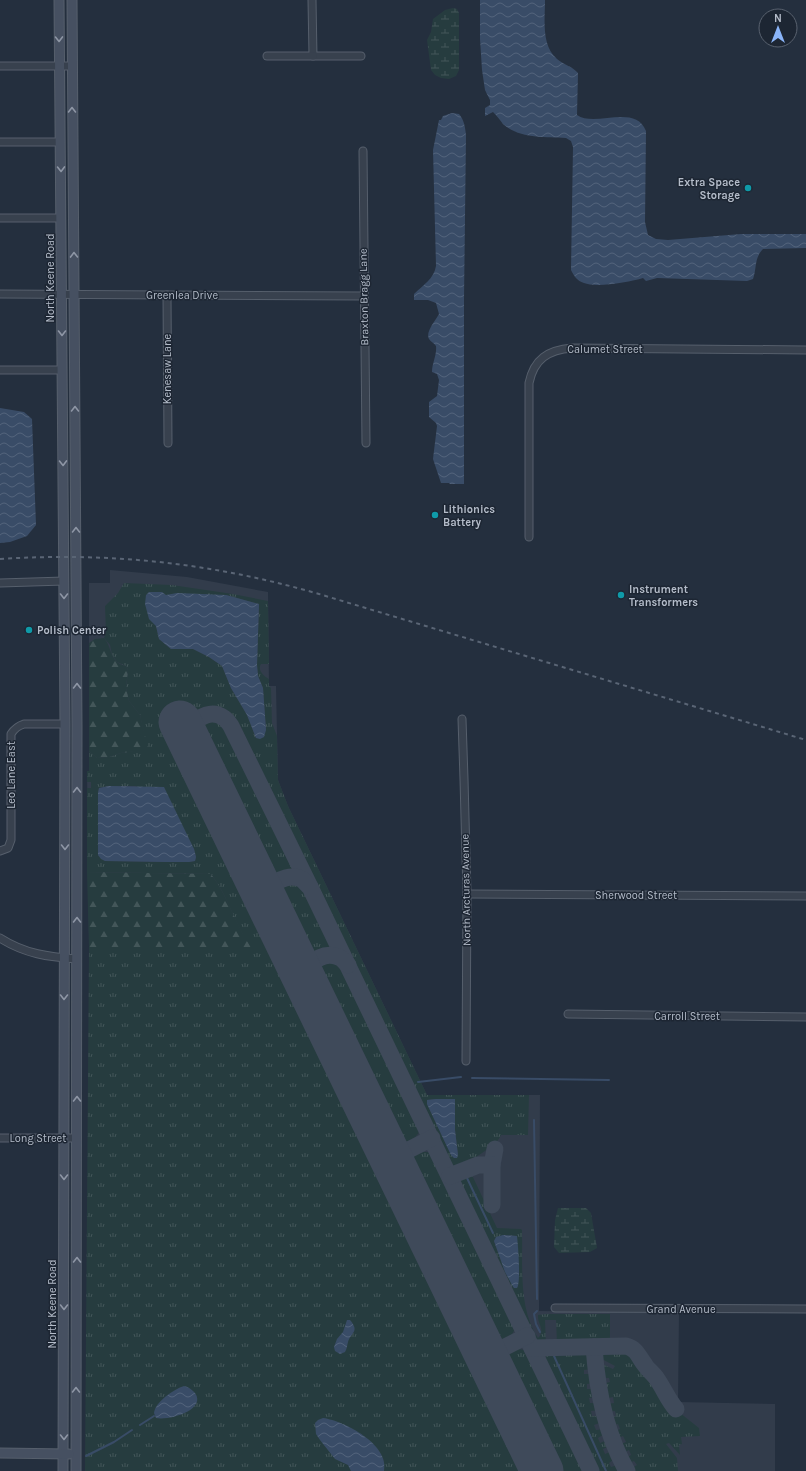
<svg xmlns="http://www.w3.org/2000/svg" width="806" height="1471" viewBox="0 0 806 1471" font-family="Karla,sans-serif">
<defs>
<pattern id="grass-tufts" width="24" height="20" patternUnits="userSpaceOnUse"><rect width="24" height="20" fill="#263c3f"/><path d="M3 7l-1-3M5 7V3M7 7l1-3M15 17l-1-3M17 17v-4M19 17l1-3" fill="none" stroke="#435659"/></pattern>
<pattern id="forest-firs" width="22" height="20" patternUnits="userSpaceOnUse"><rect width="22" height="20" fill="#263c3f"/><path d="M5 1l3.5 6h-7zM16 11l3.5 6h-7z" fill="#435659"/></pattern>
<pattern id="wetland-marsh" width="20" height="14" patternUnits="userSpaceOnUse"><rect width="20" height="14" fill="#263c3f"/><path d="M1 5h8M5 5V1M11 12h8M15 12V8" fill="none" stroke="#435659"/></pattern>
<pattern id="water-waves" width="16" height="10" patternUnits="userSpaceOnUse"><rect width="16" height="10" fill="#394c67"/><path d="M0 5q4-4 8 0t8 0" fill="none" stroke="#53647b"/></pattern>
</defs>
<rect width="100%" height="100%" fill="#242f3e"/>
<path fill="#323c4b" d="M110 570 187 577 268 592 269 686H276L278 780 288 806 315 862 427 1095H540L539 1311 679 1313 678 1402 775 1404V1471H496L251 947H89L87 771H89V583H110Z"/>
<g fill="url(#grass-tufts)" fill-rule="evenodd">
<path d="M124 583 172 585 233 594 268 601 269 664H261C257 670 264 676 269 679V686L271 688 272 723 277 736 278 780 288 806 315 862 427 1095H529L528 1135H501C500 1137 499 1139 498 1140 494 1146 461 1168 456 1167 453 1167 452 1166 450 1165L233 721C212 699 192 715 169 726L530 1471H85L89 947H250C235 924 228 896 211 874L87 872V788H91V782H87V771H89V751L97 758 109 757 121 753 147 749 140 715 129 701 126 688 128 670 126 666 117 662 112 655 110 645 104 638 106 633 105 606 118 593ZM166 595H226L259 604 257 665 258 676 263 688 266 730 256 738 247 715 231 688 222 666 209 657 193 649H171L159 639 156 626ZM109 786H136L194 849 196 857 195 861 188 862H166L105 861 98 855V793L99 788ZM436 1099H455V1130L458 1155H451L427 1104V1100Z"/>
<path d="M214 718 222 722 226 726 296 871 279 872 268 877 198 733C198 722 204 719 214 718Z"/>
<path d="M290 883H295L306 889 335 949 322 948 306 956 277 897C278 889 282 885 290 883Z"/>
<path d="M329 961H335L344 967 421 1127C416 1142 407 1144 393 1138L317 980C317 971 320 964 329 961Z"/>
<path d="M422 1152H429L435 1155 516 1324C514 1339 501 1343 489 1336L409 1171C409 1160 412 1155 422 1152Z"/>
<path d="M469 1173 472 1175 497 1228 521 1229 522 1230C523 1265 518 1308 538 1338 546 1330 537 1324 538 1315L546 1314H610V1338L605 1343 557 1344 556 1320H545L546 1345 532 1338 460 1187 459 1182 461 1177ZM503 1235 517 1236 515 1288 505 1272 494 1241Z"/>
<path d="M518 1349 525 1350 530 1354 586 1471H554L504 1368C503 1358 508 1352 518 1349Z"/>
<path d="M597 1349H623L634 1355 675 1409 699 1428 700 1436 681 1437 682 1444 679 1445 680 1455 669 1443 666 1444 677 1458 678 1471H630V1469L637 1465 634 1461 626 1464 624 1460 625 1458 631 1455 629 1450 622 1454 619 1450 618 1445 626 1442 623 1436 616 1439 613 1436 612 1432 620 1429 618 1424 610 1426 608 1419 616 1416 615 1411 606 1412 605 1405 606 1404 614 1403 613 1397 605 1399 604 1398 601 1384 610 1382 609 1378H600L598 1362 613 1369 615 1366 598 1357 596 1351Z"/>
<path d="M589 1350 591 1353 593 1369 584 1370V1374H594L596 1383 587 1384V1389H596L597 1397 589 1398 590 1403H599V1410L591 1411 592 1416H601L603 1422 594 1425 596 1430 605 1429 606 1433 598 1438 600 1443 607 1440 610 1446 603 1449 605 1454 612 1451 614 1452 616 1458 609 1463 611 1467 618 1465H620L622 1471H597L545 1365 546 1356 552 1351Z"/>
</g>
<g fill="url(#forest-firs)">
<path d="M104 638C111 646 110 656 117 662 119 664 123 665 126 666L128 670 126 688 129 701 140 715 147 744V750L121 753 109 757 97 758 89 751V643L95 639Z"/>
<path d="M87 872 211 874C228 896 235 924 251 947H89Z"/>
</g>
<g fill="url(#wetland-marsh)">
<path d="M453 8 457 9 459 13V70L456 76 449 79 441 78 435 75 431 70 427 40 431 32 433 19 445 10Z"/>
<path d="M558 1208H586L591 1213 597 1248 590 1252 559 1253 554 1247 555 1220Z"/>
</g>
<g fill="url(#water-waves)">
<path d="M480 0H545C545 19 541 46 557 59 564 65 572 66 578 73L577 115C595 128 635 103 646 131L645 222 648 235 656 239 668 240 741 234H806V248L763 249C754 258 757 268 753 279L747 281 657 278 646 281 643 278C630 282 596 288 584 283 577 281 574 276 571 270L573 147 571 141 566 138C545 137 520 139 503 124 500 120 497 116 493 112L485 116V108L490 105V100L485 90 482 70 480 39Z"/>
<path d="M452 113 459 114C464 120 465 126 466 135L464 299V484H450L449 483H441L433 459 437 426 436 423 429 417V402L437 396 439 380 437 374 432 372C432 363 437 355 436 346 434 343 431 342 429 339 425 332 436 320 439 314L436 303 428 300H414V294C423 285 434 279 436 266L433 150 439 120H441L443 116Z"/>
<path d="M0 408 24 412 32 419 36 525 27 536 10 542 0 543Z"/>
<path d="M149 592H162L166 595 177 593 226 595 259 604 257 665 258 676 263 688 266 730 264 737 260 739 256 738 247 715 231 688 222 666 209 657 193 649H171L159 639 156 626 149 619 145 604 146 595Z"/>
<path d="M109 786 164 787 194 849 196 857 195 861 189 862H166L105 861 101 859 98 855V793L99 788Z"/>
<path d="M436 1099H455V1130L458 1155 457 1158H454L451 1155 427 1104V1100Z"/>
<path d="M503 1235 517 1236C518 1245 521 1282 517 1288H514L512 1285 505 1272 494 1241 496 1237Z"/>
<path d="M347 1320H350C360 1332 351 1332 348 1342 347 1345 347 1349 345 1352L340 1354 335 1351 334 1347 337 1339 343 1332Z"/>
<path d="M184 1386C189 1387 192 1390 195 1393 207 1410 168 1421 156 1418L154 1413C155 1402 174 1389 184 1386Z"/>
<path d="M323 1418C345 1421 390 1445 384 1471H351L348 1465 335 1459 320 1440 316 1434 315 1423 318 1420Z"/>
</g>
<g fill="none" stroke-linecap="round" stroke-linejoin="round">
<g stroke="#394c67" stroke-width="2">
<path d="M472 1078 609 1080"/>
<path d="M418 1082 461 1077"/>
<path d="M534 1120 537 1299"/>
<path d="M467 1178 493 1233"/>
<path d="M537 1311 534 1314 536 1324 540 1332"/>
<path d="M554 1356 606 1471"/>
<path d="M140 1425 154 1416"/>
<path d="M86 1456 114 1442 132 1430"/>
</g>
<g stroke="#3f4a5a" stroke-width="17">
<path d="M191 744C191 739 190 732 192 728 198 715 213 710 224 718 227 720 229 723 231 726L310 887"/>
<path d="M269 904C269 899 269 893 272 888 277 878 293 874 303 880 305 882 307 885 310 887L591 1471"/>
<path d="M308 985C308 981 307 976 308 972 311 959 326 952 338 957 342 958 345 962 348 965"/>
<path d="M391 1159 432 1138"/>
<path d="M492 1165 495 1149"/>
<path d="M450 1176 478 1165H492V1205"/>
<path d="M594 1347C597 1389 605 1433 627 1471"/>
<path d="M532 1348 626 1346C637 1349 638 1356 645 1365 648 1370 654 1374 657 1379 664 1389 668 1400 676 1409"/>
<path d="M487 1356 527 1336"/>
</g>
<path stroke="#3f4a5a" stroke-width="43" d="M180 722 542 1471"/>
<g stroke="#565f6c" stroke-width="9">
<g id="street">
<path d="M312 0 313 56H361"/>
<path d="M267 56H313"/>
<path d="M0 66H72"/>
<path d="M0 142H60"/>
<path d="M363 151 366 443"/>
<path d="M0 218H61"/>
<path d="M0 294 364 296"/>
<path d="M167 295 168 443"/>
<path d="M0 370H62"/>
<path d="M529 537V383C534 359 548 350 572 348L806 350"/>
<path d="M0 583 64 581"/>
<path d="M462 719 464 779 467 894 466 1061"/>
<path d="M0 851 8 848 11 840V734C15 728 18 726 24 724H65"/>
<path d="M467 894 806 896"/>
<path d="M0 938C25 954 49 957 77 959"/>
<path d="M568 1014 806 1017"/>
<path d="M0 1138H77"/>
<path d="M555 1308 806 1309"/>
</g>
</g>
<g stroke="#565f6c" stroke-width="11">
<g id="secondary">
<path d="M59 0 65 724 63 1471"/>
<path d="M72 0 77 725 76 1471"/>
<path d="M0 1453 69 1454"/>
</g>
</g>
<use href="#street" stroke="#38414e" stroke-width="7"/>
<use href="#secondary" stroke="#465061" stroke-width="9"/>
<path stroke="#5a6575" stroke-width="2" stroke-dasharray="4 4" stroke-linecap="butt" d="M0 559C112 552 212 563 319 594L806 740"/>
</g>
<defs><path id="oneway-chevron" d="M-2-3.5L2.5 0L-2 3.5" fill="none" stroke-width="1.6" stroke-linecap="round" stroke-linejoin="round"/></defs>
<g stroke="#8e96a5">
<use href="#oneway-chevron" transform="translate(59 39) rotate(89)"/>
<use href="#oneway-chevron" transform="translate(72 110) rotate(-90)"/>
<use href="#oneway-chevron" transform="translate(61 169) rotate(89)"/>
<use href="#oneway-chevron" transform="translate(74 255) rotate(-91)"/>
<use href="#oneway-chevron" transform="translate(62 333) rotate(90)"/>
<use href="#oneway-chevron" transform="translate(75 409) rotate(-90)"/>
<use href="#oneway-chevron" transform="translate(63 463) rotate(89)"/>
<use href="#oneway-chevron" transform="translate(76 530) rotate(-90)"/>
<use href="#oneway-chevron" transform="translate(64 596) rotate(90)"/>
<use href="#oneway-chevron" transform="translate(77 686) rotate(-90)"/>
<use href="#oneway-chevron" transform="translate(77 790) rotate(-90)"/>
<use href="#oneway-chevron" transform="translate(65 847) rotate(90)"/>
<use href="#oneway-chevron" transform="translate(77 920) rotate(-90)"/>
<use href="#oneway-chevron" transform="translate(64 997) rotate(90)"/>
<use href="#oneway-chevron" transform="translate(77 1099) rotate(-90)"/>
<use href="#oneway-chevron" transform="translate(64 1177) rotate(90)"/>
<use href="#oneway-chevron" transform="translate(77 1260) rotate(-90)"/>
<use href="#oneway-chevron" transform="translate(64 1307) rotate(90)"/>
<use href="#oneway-chevron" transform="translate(76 1390) rotate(-90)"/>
<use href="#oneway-chevron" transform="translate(64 1437) rotate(90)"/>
</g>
<g fill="#0f9aa8" stroke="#1d2633" stroke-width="1.5">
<circle cx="748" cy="188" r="4"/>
<circle cx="435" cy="515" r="4"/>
<circle cx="621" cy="595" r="4"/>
<circle cx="29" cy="630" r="4"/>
</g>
<g text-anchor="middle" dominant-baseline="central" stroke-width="3" stroke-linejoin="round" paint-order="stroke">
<g font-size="11" font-weight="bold" fill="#b4bcc9" stroke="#1d2633" text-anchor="start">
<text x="740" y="182" text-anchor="end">Extra Space<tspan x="740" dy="13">Storage</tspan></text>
<text x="443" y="509">Lithionics<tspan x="443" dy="13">Battery</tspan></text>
<text x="629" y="589">Instrument<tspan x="629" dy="13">Transformers</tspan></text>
<text x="37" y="630">Polish Center</text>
</g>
<g font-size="11" fill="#b4bcc9" stroke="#1d2633">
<text transform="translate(50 278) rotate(-90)">North Keene Road</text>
<text x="182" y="295">Greenlea Drive</text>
<text transform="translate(364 297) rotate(-91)">Braxton Bragg Lane</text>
<text x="605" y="349">Calumet Street</text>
<text transform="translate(167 369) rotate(-90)">Kenesaw Lane</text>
<text transform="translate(11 775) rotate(-90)">Leo Lane East</text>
<text transform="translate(466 890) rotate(-91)">North Arcturas Avenue</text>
<text x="636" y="895">Sherwood Street</text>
<text x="687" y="1016">Carroll Street</text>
<text x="38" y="1138">Long Street</text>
<text transform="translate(52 1304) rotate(-90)">North Keene Road</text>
<text x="681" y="1309">Grand Avenue</text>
</g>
</g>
<g transform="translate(778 28)"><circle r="19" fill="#1d2633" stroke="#59626f"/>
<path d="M0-3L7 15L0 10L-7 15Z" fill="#8ab4f8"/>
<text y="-6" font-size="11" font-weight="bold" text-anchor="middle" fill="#b4bcc9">N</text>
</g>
</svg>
